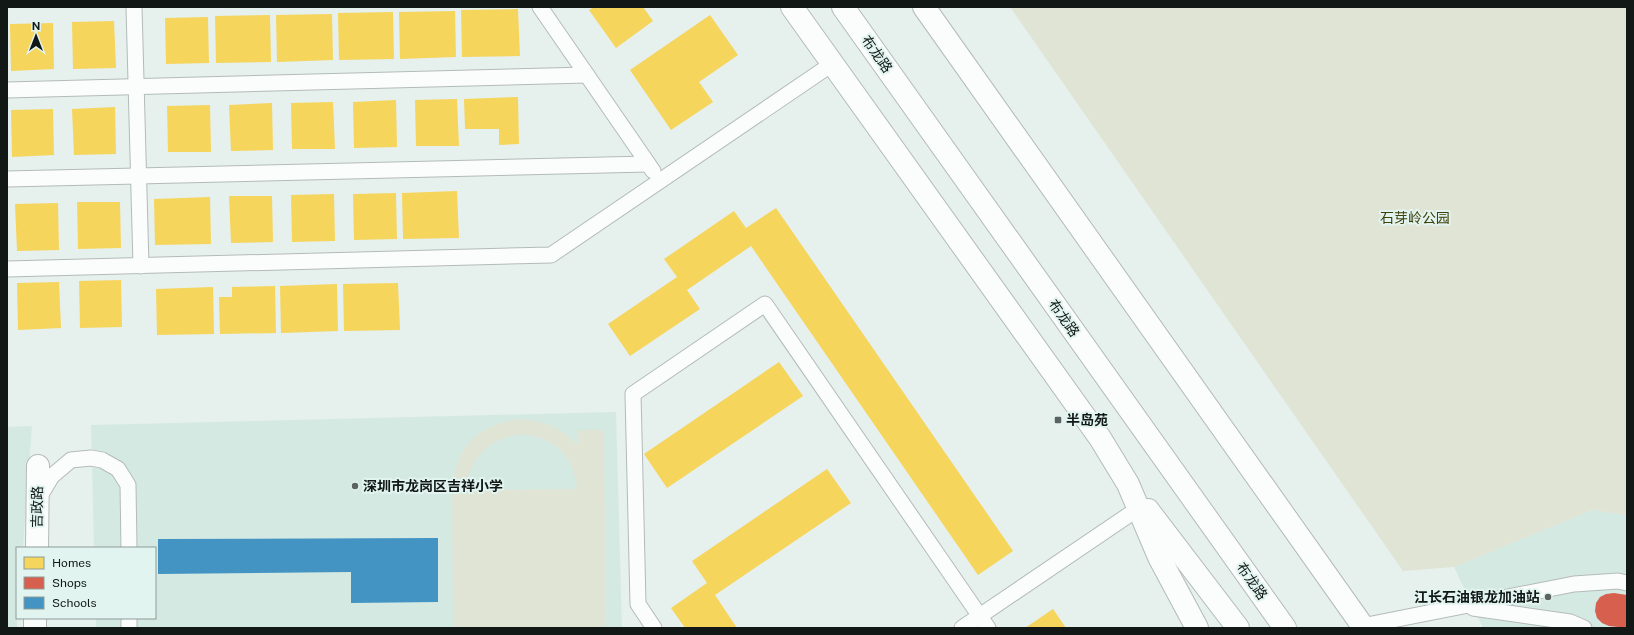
<svg xmlns="http://www.w3.org/2000/svg" width="1634" height="635" viewBox="0 0 1634 635" font-family="'Public Sans','Noto Sans SC',sans-serif">
<rect width="100%" height="100%" fill="#e6f0ed"/>
<g fill="#d5e9e3">
<path d="M616 412 622 628H96V618H155V548H94L91 425Z"/>
<path d="M32 426 23 548H17V628H7V427Z"/>
<path d="M1592 510 1627 515V628H1483L1454 567Z"/>
</g>
<g fill="#dfe4d5" fill-rule="evenodd">
<path d="M1010 7H1627V515L1592 510 1454 567 1403 571Z"/>
<path d="M521 419C543 421 562 427 577 445V430H604L606 628H453L452 489C457 445 477 425 521 419ZM522 434C555 438 574 455 577 489L467 490C470 456 488 439 522 434Z"/>
</g>
<g fill="#f6d55c">
<path d="M594 7H643L653 21 616 48 589 10Z"/>
<path d="M518 9 520 56 462 57 461 10Z"/>
<path d="M455 11 456 57 400 59 399 12Z"/>
<path d="M393 12 394 59 339 60 338 13Z"/>
<path d="M332 14 333 60 277 62 276 15Z"/>
<path d="M270 15 271 62 216 63 215 16Z"/>
<path d="M710 15 738 55 699 82 713 102 671 130 630 70Z"/>
<path d="M208 17 209 63 166 64 165 18Z"/>
<path d="M114 21 116 68 73 69 72 22Z"/>
<path d="M53 23 54 69 11 71 10 24Z"/>
<path d="M518 97 519 144 499 145V129H465L464 99Z"/>
<path d="M457 99 459 146H416L415 100Z"/>
<path d="M396 100 397 147 354 148 353 102Z"/>
<path d="M333 102 335 149H292L291 103Z"/>
<path d="M272 103 273 150 231 151 229 105Z"/>
<path d="M210 105 211 152H168L167 106Z"/>
<path d="M115 107 116 154 74 155 72 109Z"/>
<path d="M53 109 54 155 12 157 11 110Z"/>
<path d="M457 191 459 238 403 239 402 193Z"/>
<path d="M396 193 397 239 354 240 353 194Z"/>
<path d="M334 194 335 241 292 242 291 195Z"/>
<path d="M229 196H272L273 242 231 243Z"/>
<path d="M210 197 211 244 155 245 154 199Z"/>
<path d="M77 202H120L121 248 78 249Z"/>
<path d="M58 203 59 250 17 251 15 204Z"/>
<path d="M776 208 1013 551 978 575 751 246 687 290 700 309 630 356 608 324 677 277 664 259 734 211 746 228Z"/>
<path d="M121 280 122 327 80 328 79 281Z"/>
<path d="M59 282 61 328 18 330 17 283Z"/>
<path d="M398 283 400 330 344 331 343 284Z"/>
<path d="M337 284 338 331 281 333 280 286Z"/>
<path d="M275 286 276 333 220 334 219 297H232V287Z"/>
<path d="M213 287 214 334 157 335 156 289Z"/>
<path d="M779 362 803 396 667 488 644 454Z"/>
<path d="M827 469 851 503 715 595 737 628H685L671 608 707 583 692 561Z"/>
<path d="M1053 609 1066 628H1025Z"/>
</g>
<path fill="#d6604d" d="M1614 593 1627 595V628L1609 626 1602 623 1597 618 1595 611 1596 603 1600 597 1606 594Z"/>
<path fill="#4393c3" d="M438 538V602L351 603V572L158 574V539Z"/>
<g fill="none" stroke-linecap="round" stroke-linejoin="round">
<g stroke="#b3bbb9" stroke-width="17">
<g id="lane">
<path d="M134 7 141 266"/>
<path d="M540 7 653 171"/>
<path d="M7 90 587 75"/>
<path d="M7 179 648 164"/>
<path d="M7 269 551 255 832 64"/>
<path d="M38 499 52 476 71 460 91 458 102 460 118 469 128 485 129 548"/>
<path d="M1473 608 1570 622 1584 628"/>
<path d="M129 618V628"/>
<path d="M1362 626 1574 584 1618 581 1627 583"/>
<path d="M654 628 638 604 633 394 765 304 988 628"/>
<path d="M962 628 1139 508"/>
</g>
</g>
<g stroke="#b3bbb9" stroke-width="24">
<g id="secondary">
<path d="M37 548 38 466"/>
<path d="M35 628V618"/>
</g>
</g>
<g stroke="#b3bbb9" stroke-width="24">
<g id="primary">
<path d="M792 7 1100 438 1128 484 1159 557 1197 628"/>
<path d="M843 7 1285 628"/>
<path d="M924 7 1364 628"/>
<path d="M1148 510 1238 628"/>
</g>
</g>
<use href="#lane" stroke="#fbfdfc" stroke-width="15"/>
<use href="#secondary" stroke="#fbfdfc" stroke-width="22"/>
<use href="#primary" stroke="#fbfdfc" stroke-width="22"/>
</g>
<g fill="#5c6461" stroke="#e2f4ef" stroke-width="1.5">
<rect x="1054" y="416" width="8" height="8" rx="2"/>
<circle cx="355" cy="486" r="4"/>
<circle cx="1548" cy="597" r="4"/>
</g>
<g text-anchor="middle" dominant-baseline="central" stroke-width="4" stroke-linejoin="round" paint-order="stroke">
<g font-size="14" fill="#111816" stroke="#e2f4ef">
<text transform="translate(877 54) rotate(55)">布龙路</text>
<text transform="translate(1064 318) rotate(55)">布龙路</text>
<text transform="translate(37 507) rotate(-89)">吉政路</text>
<text transform="translate(1252 581) rotate(55)">布龙路</text>
</g>
<g font-size="14" fill="#41410a" stroke="#e2f4ef">
<text x="1415" y="218">石芽岭公园</text>
</g>
<g font-size="14" font-weight="bold" fill="#111816" stroke="#e2f4ef" text-anchor="start">
<text x="1066" y="420">半岛苑</text>
<text x="363" y="486">深圳市龙岗区吉祥小学</text>
<text x="1540" y="597" text-anchor="end">江长石油银龙加油站</text>
</g>
</g>
<rect width="1634" height="635" fill="none" stroke="#111816" stroke-width="16"/>
<rect x="16" y="547" width="140" height="72" fill="#e2f4ef" stroke="#8e9c98"/>
<rect x="24" y="557" width="20" height="12" fill="#f6d55c" stroke="#8e9c98"/>
<text x="52" y="567" font-size="12" fill="#111816">Homes</text>
<rect x="24" y="577" width="20" height="12" fill="#d6604d" stroke="#8e9c98"/>
<text x="52" y="587" font-size="12" fill="#111816">Shops</text>
<rect x="24" y="597" width="20" height="12" fill="#4393c3" stroke="#8e9c98"/>
<text x="52" y="607" font-size="12" fill="#111816">Schools</text>
<g transform="translate(36 36)" stroke="#e2f4ef" stroke-width="3" paint-order="stroke">
<path d="M0-3L7 15L0 10L-7 15Z" fill="#111816"/>
<text y="-6" font-size="11" font-weight="bold" text-anchor="middle" fill="#111816">N</text>
</g>
</svg>
